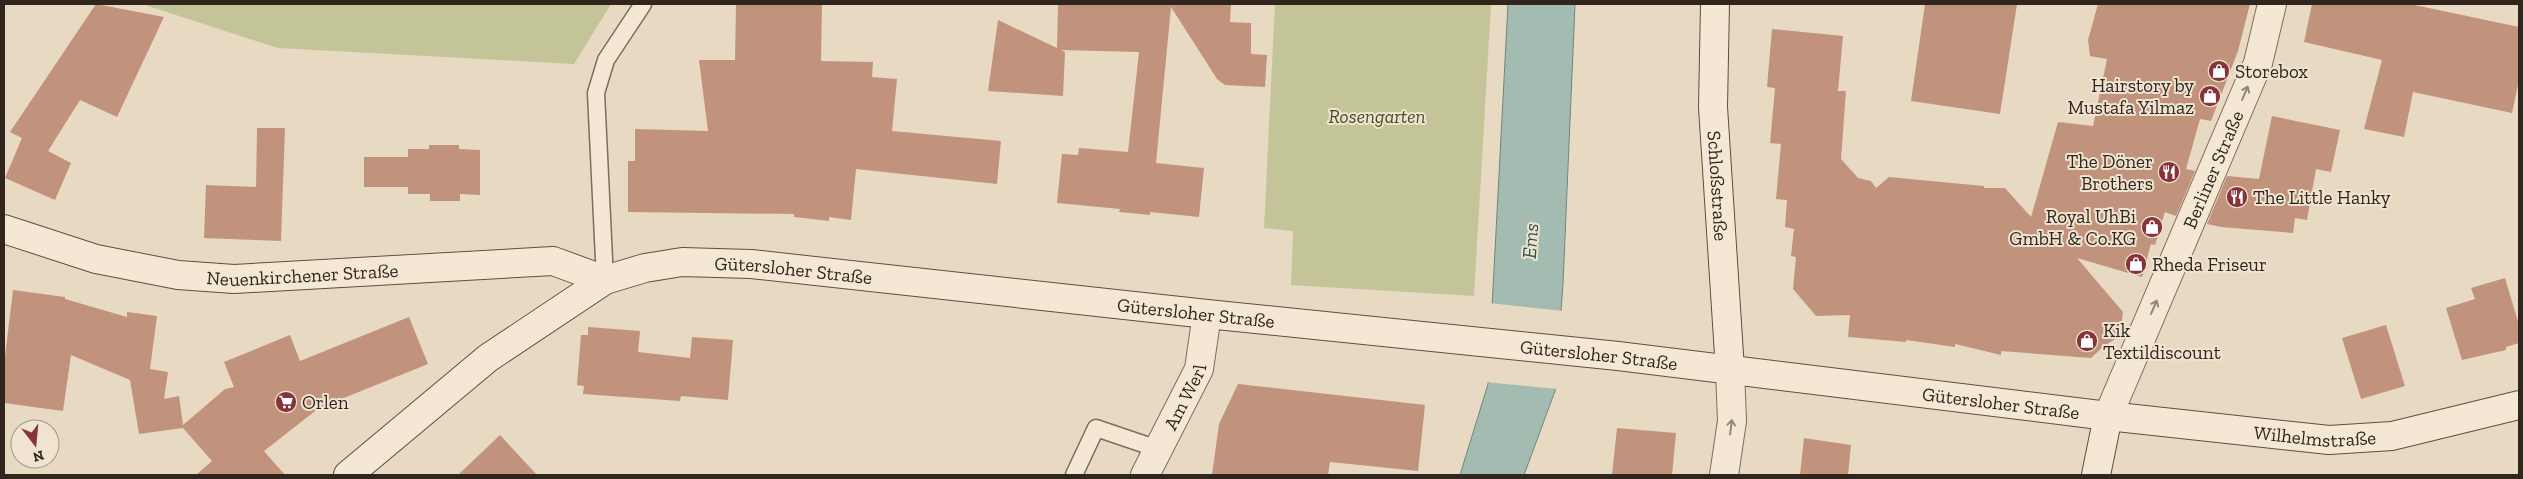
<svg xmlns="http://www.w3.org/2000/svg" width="2523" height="479" viewBox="0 0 2523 479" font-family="'Zilla Slab',serif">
<rect width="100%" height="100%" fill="#e8d9c3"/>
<g fill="#c3c498">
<path d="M142 4H611L574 64 278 48Z"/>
<path d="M1275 4H1491L1474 296 1291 285 1293 231 1264 228Z"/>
</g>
<path fill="#a4bbb2" stroke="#6d877e" d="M1508 4H1575L1563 284 1555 391 1524 475H1460L1488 384Z"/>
<path fill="#e8d9c3" d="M1489 303 1564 311 1557 389 1485 382Z"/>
<g fill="#c1937d">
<path d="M96 4 164 17 117 117 80 100 48 151 71 163 55 200 5 178 22 138 10 132Z"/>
<path d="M736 4H822L821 61 873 62 872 77 897 79 892 131 1001 141 997 184 856 169 851 220 829 217V221L794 217V214L628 212V161H635V129L708 131 699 60H735Z"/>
<path d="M1058 4H1231L1230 22 1251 23V54L1267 55 1265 87 1225 85 1217 79 1171 7 1156 163 1204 168 1199 217 1150 212V215L1119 212 1120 209 1057 203 1062 154 1078 155 1079 148 1128 152 1139 52 1061 50 1065 52 1063 96 988 91 998 20 1057 48Z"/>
<path d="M1925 4H2017L2000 114 1911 101Z"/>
<path d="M2098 4H2250L2238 51 2211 121 2200 119 2186 169 2195 171 2176 216 2165 212 2155 245 2151 244 2142 277 2077 258 2123 312 2120 336 2104 346 2091 358 2001 351V355L1955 344V347L1906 340V342L1848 337 1850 315 1816 316 1793 289 1796 257 1791 256 1794 229 1785 227 1787 200 1776 199 1781 144 1770 143 1775 88 1767 87 1772 29 1843 36 1838 91H1846L1841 159 1858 178 1871 181 1876 188 1889 177 1984 186V188H2005L2031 217 2058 122 2093 126 2107 59 2090 56 2088 40Z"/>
<path d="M2312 4H2410L2519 27V80L2512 113 2413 92 2404 137 2364 129 2382 60 2304 42Z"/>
<path d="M2272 116 2340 130 2331 172 2316 169 2307 220 2295 218 2293 233 2221 227 2207 224 2227 176 2259 179Z"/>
<path d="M257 128H285L281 241 204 238 206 185 256 187Z"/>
<path d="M429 145H459V149L480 150V195L460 194V201H430V194H408V187H364V157H408V149H429Z"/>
<path d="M2505 278 2519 325V343L2506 347V350L2462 360 2446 308 2475 299 2471 288Z"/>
<path d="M13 290 65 297V299L127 317V312L157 316 150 369 168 372 164 399 179 396 183 425 225 389 234 387 224 362 290 335 300 361 409 317 428 364 319 408 264 451 285 475H196L212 461 183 428 139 434 130 380 71 355 63 411 4 403V365Z"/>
<path d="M2386 325 2405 386 2361 399 2342 338Z"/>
<path d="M588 327 640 331 638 352 690 358 692 337 733 340 728 400 681 396 680 401 583 394 584 386 577 385 581 335H588Z"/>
<path d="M1238 384 1425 405 1418 471 1330 462 1328 475H1212L1219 424Z"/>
<path d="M1617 428 1676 433 1672 475H1612Z"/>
<path d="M500 435 537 475H458Z"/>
<path d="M1804 438 1851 445 1848 475H1800Z"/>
</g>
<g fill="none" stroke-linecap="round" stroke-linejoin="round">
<g stroke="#7f6c5c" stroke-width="19">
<g id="lane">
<path d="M605 280 596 93 606 60 643 4"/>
<path d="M1074 475 1096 428 1158 449"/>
</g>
</g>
<g stroke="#7f6c5c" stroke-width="30">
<g id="street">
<path id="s1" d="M2108 416 2258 63 2272 4"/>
<path id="s2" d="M1145 475 1199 369 1207 314"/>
<path d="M1724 475 1732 421 1730 370"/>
</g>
</g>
<g stroke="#614d3f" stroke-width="30">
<g id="secondary">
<path id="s3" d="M1715 4 1713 107 1730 370"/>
<path id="s4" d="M4 229 96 259 178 275 234 279 553 261 605 280"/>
<path id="s5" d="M348 475 488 358 605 280 645 268 682 262 751 264 1207 314 1618 356 2108 416 2329 440 2392 436 2519 405"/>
<path d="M2096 475 2108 416"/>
</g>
</g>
<use href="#lane" stroke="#f4e8d4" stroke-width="16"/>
<use href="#street" stroke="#f4e8d4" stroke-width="28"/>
<use href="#secondary" stroke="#f4e8d4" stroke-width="28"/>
</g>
<defs><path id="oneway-shaft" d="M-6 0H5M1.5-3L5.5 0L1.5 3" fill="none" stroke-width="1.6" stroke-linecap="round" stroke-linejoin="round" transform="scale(1.25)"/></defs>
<g stroke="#928779">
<use href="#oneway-shaft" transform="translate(2245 93) rotate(-67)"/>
<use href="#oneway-shaft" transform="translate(2154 307) rotate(-67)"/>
<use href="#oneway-shaft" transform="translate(1731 427) rotate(-83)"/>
</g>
<defs>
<g id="shop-disc" transform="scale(1.125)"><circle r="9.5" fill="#87333b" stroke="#f0e4d1"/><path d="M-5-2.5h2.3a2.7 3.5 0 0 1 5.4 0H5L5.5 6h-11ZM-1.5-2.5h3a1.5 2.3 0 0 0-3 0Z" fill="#fff"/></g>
<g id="restaurant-disc" transform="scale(1.125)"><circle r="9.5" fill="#87333b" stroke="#f0e4d1"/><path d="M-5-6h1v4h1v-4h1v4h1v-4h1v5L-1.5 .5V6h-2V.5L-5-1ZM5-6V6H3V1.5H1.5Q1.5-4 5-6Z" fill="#fff"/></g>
<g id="supermarket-disc" transform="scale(1.125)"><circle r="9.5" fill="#87333b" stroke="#f0e4d1"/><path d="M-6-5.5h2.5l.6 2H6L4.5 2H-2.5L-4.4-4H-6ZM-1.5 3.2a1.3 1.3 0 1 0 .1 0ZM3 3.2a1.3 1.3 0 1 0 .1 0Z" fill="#fff"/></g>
</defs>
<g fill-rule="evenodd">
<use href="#shop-disc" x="2219" y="71"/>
<use href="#shop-disc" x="2210" y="96"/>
<use href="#restaurant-disc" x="2169" y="172"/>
<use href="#restaurant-disc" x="2237" y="197"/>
<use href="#shop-disc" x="2152" y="227"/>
<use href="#shop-disc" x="2136" y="264"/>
<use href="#shop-disc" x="2087" y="341"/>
<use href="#supermarket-disc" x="286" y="402"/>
</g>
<g text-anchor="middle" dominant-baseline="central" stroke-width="4" stroke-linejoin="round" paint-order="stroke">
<g font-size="19" fill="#31261e" stroke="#f0e4d1" text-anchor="start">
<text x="2235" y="71">Storebox</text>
<text x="2194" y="85" text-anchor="end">Hairstory by<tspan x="2194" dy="22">Mustafa Yilmaz</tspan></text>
<text x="2153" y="161" text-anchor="end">The Döner<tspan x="2153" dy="22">Brothers</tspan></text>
<text x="2253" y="197">The Little Hanky</text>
<text x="2136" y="216" text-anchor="end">Royal UhBi<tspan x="2136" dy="22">GmbH &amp; Co.KG</tspan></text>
<text x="2152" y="264">Rheda Friseur</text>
<text x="2103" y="330">Kik<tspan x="2103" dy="22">Textildiscount</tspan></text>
<text x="302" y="402">Orlen</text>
</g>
<g font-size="19" font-style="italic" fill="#454b27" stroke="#f0e4d1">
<text x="1377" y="116">Rosengarten</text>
</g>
<g font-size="19" fill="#31261e" stroke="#f0e4d1">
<text stroke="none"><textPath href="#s1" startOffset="268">Berliner Straße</textPath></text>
<text stroke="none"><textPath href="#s3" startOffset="182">Schloßstraße</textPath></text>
<text stroke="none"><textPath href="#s5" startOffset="514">Gütersloher Straße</textPath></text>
<text stroke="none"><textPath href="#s4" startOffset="305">Neuenkirchener Straße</textPath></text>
<text stroke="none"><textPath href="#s5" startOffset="919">Gütersloher Straße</textPath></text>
<text stroke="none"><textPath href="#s5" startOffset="1324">Gütersloher Straße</textPath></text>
<text stroke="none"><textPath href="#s2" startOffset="88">Am Werl</textPath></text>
<text stroke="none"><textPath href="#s5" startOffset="1729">Gütersloher Straße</textPath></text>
<text stroke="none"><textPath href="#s5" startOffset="2045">Wilhelmstraße</textPath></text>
</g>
<g font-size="20" font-style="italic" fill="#2f4f4a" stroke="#f0e4d1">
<text transform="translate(1530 241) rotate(-86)">Ems</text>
</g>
</g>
<rect width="2523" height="479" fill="none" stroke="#31261e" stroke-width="10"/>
<g transform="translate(35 444) rotate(164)"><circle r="24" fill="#f0e4d1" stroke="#a49889"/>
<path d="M0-4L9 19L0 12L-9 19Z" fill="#87333b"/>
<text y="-8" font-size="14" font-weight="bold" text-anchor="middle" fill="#31261e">N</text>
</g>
</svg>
